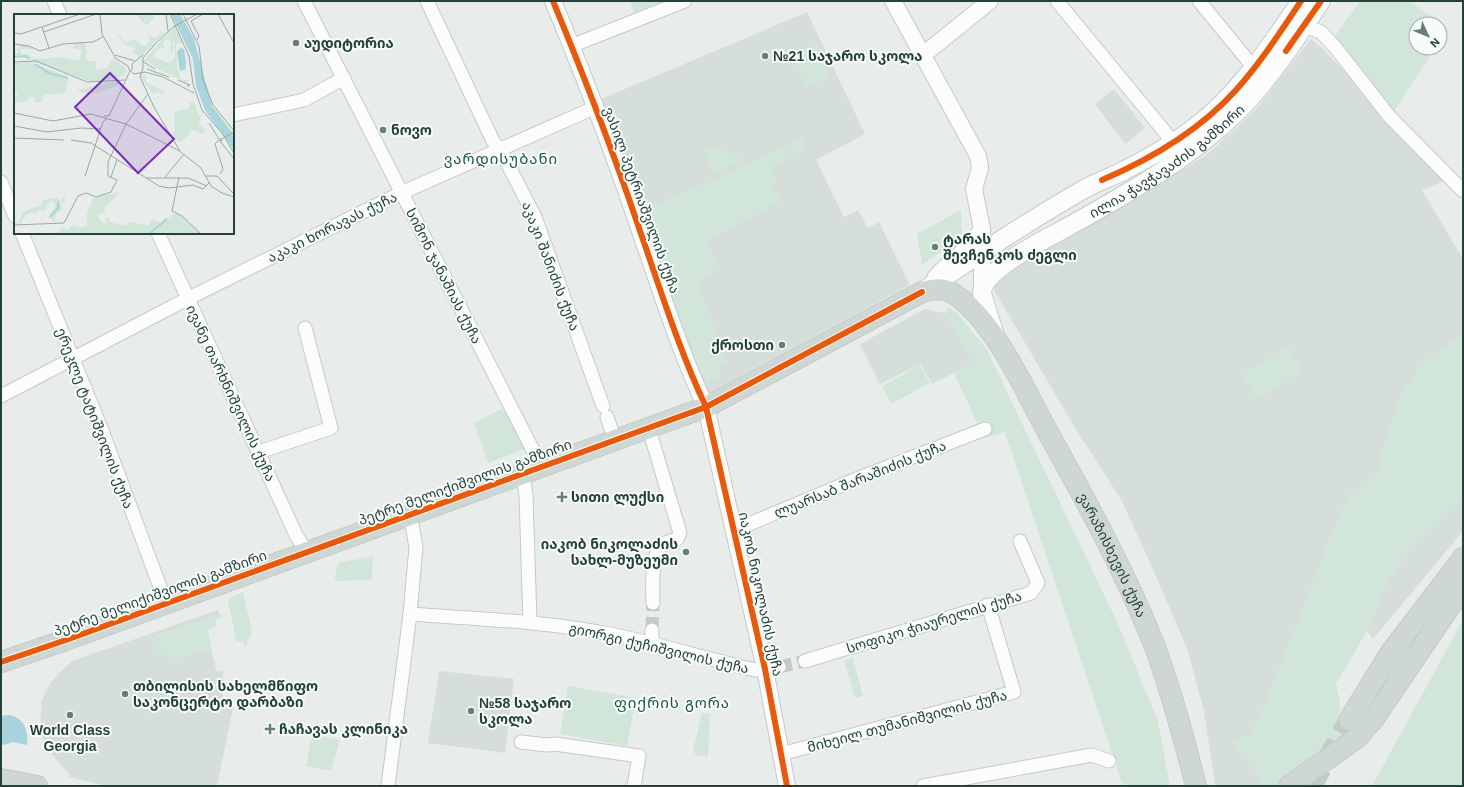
<svg xmlns="http://www.w3.org/2000/svg" width="1464" height="787" viewBox="0 0 1464 787" font-family="Arial,'Noto Sans Georgian',sans-serif">
<rect width="100%" height="100%" fill="#e8edeb"/>
<g fill="#d6dedb">
<path d="M807 12 865 134 816 160 844 217 858 210 868 228 879 222 910 285 705 395 599 100Z"/>
<path d="M1311 39 1321 47 1389 116 1444 181 1422 190 1463 259V333L1423 365 1402 392 1381 455 1379 469 1349 496 1335 527 1269 696 1251 733 1232 744 1255 770 1261 786H1215L1204 711 1187 648 1155 574 1122 501 1072 423 994 290 995 284 1007 270 1141 195 1205 156 1242 123 1258 107Z"/>
<path d="M1114 89 1145 128 1125 144 1095 104Z"/>
<path d="M925 309 945 313 974 363 932 384 921 364 880 384 860 344Z"/>
<path d="M1463 499V531L1373 639 1367 631 1386 584 1406 555Z"/>
<path d="M218 610 219 615 150 638 184 657 196 651H207L213 657 217 672 223 670V707L233 708 217 786H106L69 777V774L49 751 43 739 40 728 42 700 51 682 59 673 72 661Z"/>
<path d="M439 671 514 679 505 753 428 743Z"/>
</g>
<g fill="#d1e6d8">
<path d="M630 1H673L635 15Z"/>
<path d="M1360 1H1409L1448 29 1440 41V24H1416V48H1435L1391 116 1333 39Z"/>
<path d="M818 45 829 78 805 86 794 53Z"/>
<path d="M802 138 807 148 771 167 778 180 771 184 781 201 706 241 720 269 697 281 728 361 718 366 722 376 701 386 641 211 735 171Z"/>
<path d="M710 147 737 155 740 162 714 173 705 152Z"/>
<path d="M961 210 962 237 922 265 917 234Z"/>
<path d="M948 307 957 313 987 350 1119 626 1158 721 1170 786H1123L1005 432 984 438 954 373 974 363 945 313Z"/>
<path d="M1463 333V499L1406 555 1386 584 1367 631 1336 684 1340 702 1339 715 1358 725 1283 783 1279 786H1261L1255 770 1232 744 1251 733 1269 696 1335 527 1349 496 1379 469 1381 455 1402 392 1423 365Z"/>
<path d="M1288 346 1303 371 1257 399 1242 374Z"/>
<path d="M920 365 930 383 891 404 882 386Z"/>
<path d="M505 407 524 449 488 463 474 423Z"/>
<path d="M373 556 372 580 334 581 338 563Z"/>
<path d="M243 592 252 632 245 648 243 641H236L234 628 228 602 231 597Z"/>
<path d="M220 614 222 618 216 620V626L208 631 213 657C210 655 207 651 203 651 196 650 191 654 185 656 169 662 155 652 150 638Z"/>
<path d="M1463 620V786H1372Z"/>
<path d="M853 658 863 696 855 698 844 661Z"/>
<path d="M568 686 636 698 627 746 560 734Z"/>
<path d="M702 713 710 714 708 757 696 755 693 751Z"/>
<path d="M312 735 340 740 331 771 306 766Z"/>
</g>
<path fill="#a9d4db" d="M10 715C24 718 29 731 27 745L13 742 5 745 1 744V716Z"/>
<g fill="none" stroke-linecap="round" stroke-linejoin="round">
<g stroke="#c1cbc8" stroke-width="13" stroke-dasharray="13 6" stroke-linecap="butt">
<path d="M652 630 653 603"/>
<path d="M779 667 805 661"/>
</g>
<path stroke="#c1cbc8" stroke-width="20" stroke-dasharray="20 10" stroke-linecap="butt" d="M1312 786 1349 720"/>
<g stroke="#c5cac8" stroke-width="15">
<g id="minor">
<path d="M54 1 60 15"/>
<path d="M304 1 541 466"/>
<path d="M427 1 493 141 503 155 535 217 603 406"/>
<path d="M1057 1 1174 143"/>
<path d="M1199 1 1254 68"/>
<path d="M1304 26 1321 32 1335 47 1389 116 1463 191"/>
<path d="M571 46 685 1"/>
<path d="M233 115 304 100 344 78"/>
<path d="M1 182 15 216"/>
<path d="M22 233 103 433 166 603"/>
<path d="M158 233 296 535 307 552"/>
<path d="M1 396 187 299 401 193 596 107"/>
<path d="M607 417 615 441"/>
<path d="M649 429 680 533 677 539C672 541 665 542 662 545 650 555 653 589 653 603"/>
<path d="M259 452 331 428 305 328"/>
<path d="M523 473 526 496 530 622"/>
<path d="M735 530 859 478 985 429"/>
<path d="M410 614C477 619 544 621 610 634 659 644 707 659 755 670L779 667"/>
<path d="M652 645V630"/>
<path d="M805 661 1031 593 1038 583 1020 541"/>
<path d="M521 742 547 745 555 744 639 756 634 786"/>
<path d="M781 754 1014 692 988 605"/>
<path d="M388 786 410 614 416 547 410 514"/>
<path d="M923 786 1092 755 1109 761"/>
</g>
</g>
<g stroke="#c5cac8" stroke-width="18">
<g id="tertiary">
<path d="M553 1C584 76 613 151 639 228 660 288 679 350 706 407L765 669 787 786"/>
<path d="M893 1 978 156 980 168 974 189 982 229V288"/>
<path d="M923 55 990 1"/>
<path d="M935 278C950 260 970 250 982 229"/>
</g>
</g>
<g stroke="#c3cbc8" stroke-width="20">
<g id="secondary">
<path d="M922 292C976 256 1030 220 1086 188 1099 181 1112 177 1125 170 1155 155 1185 137 1211 114 1247 81 1274 41 1301 1"/>
<path id="s1" d="M994 332 982 294C981 269 1052 236 1073 224 1130 192 1187 160 1235 114 1269 81 1295 40 1321 1"/>
</g>
</g>
<g stroke="#c3ccc9" stroke-width="22">
<g id="primary">
<path id="s2" d="M1 662 66 640 706 407 922 292C934 289 943 287 954 294 993 320 1022 384 1044 425 1084 498 1125 570 1155 647 1172 693 1184 739 1196 786"/>
<path d="M1349 720 1391 652 1463 558"/>
<path d="M1 779 37 786"/>
<path d="M1289 786 1357 738 1373 720 1463 587"/>
</g>
</g>
<use href="#minor" stroke="#fcfcfc" stroke-width="13"/>
<use href="#tertiary" stroke="#fcfcfc" stroke-width="16"/>
<use href="#secondary" stroke="#fcfcfc" stroke-width="18"/>
<use href="#primary" stroke="#cfd7d5" stroke-width="20"/>
<g stroke="#f7fbf9" stroke-width="8">
<g id="cycleway">
<path d="M553 1C584 76 613 151 639 228 660 288 679 350 706 407L765 669 787 786"/>
<path d="M1286 51 1321 1"/>
<path d="M1102 180C1151 159 1200 130 1236 90 1261 62 1281 31 1301 1"/>
<path d="M1 662 66 640 706 407 922 292"/>
</g>
</g>
<use href="#cycleway" stroke="#e8590c" stroke-width="6"/>
</g>
<g fill="#697e78" stroke="#f7fbf9" stroke-width="1.5">
<circle cx="296" cy="43" r="4"/>
<circle cx="765" cy="56" r="4"/>
<circle cx="383" cy="130" r="4"/>
<circle cx="935" cy="247" r="4"/>
<circle cx="782" cy="345" r="4"/>
<path d="M560 491h4v4h4v4h-4v4h-4v-4h-4v-4h4z"/>
<circle cx="686" cy="552" r="4"/>
<circle cx="125" cy="694" r="4"/>
<circle cx="471" cy="711" r="4"/>
<circle cx="70" cy="715" r="4"/>
<path d="M268 723h4v4h4v4h-4v4h-4v-4h-4v-4h4z"/>
</g>
<g text-anchor="middle" dominant-baseline="central" stroke-width="4" stroke-linejoin="round" paint-order="stroke">
<g font-size="14" font-weight="bold" fill="#24423a" stroke="#f7fbf9" text-anchor="start">
<text x="304" y="43">აუდიტორია</text>
<text x="773" y="56">№21 საჯარო სკოლა</text>
<text x="391" y="130">ნოვო</text>
<text x="943" y="239">ტარას<tspan x="943" dy="16">შევჩენკოს ძეგლი</tspan></text>
<text x="774" y="345" text-anchor="end">ქროსთი</text>
<text x="571" y="497">სითი ლუქსი</text>
<text x="678" y="544" text-anchor="end">იაკობ ნიკოლაძის<tspan x="678" dy="16">სახლ-მუზეუმი</tspan></text>
<text x="133" y="686">თბილისის სახელმწიფო<tspan x="133" dy="16">საკონცერტო დარბაზი</tspan></text>
<text x="479" y="703">№58 საჯარო<tspan x="479" dy="16">სკოლა</tspan></text>
<text x="279" y="729">ჩაჩავას კლინიკა</text>
<text x="70" y="730" text-anchor="middle">World Class<tspan x="70" dy="16">Georgia</tspan></text>
</g>
<g font-size="14" fill="#24423a" stroke="#f7fbf9">
<text stroke="none"><textPath href="#s1" startOffset="271">ილია ჭავჭავაძის გამზირი</textPath></text>
<text transform="translate(642 200) rotate(70)">ვასილ პეტრიაშვილის ქუჩა</text>
<text transform="translate(332 227) rotate(-26)">აკაკი ხორავას ქუჩა</text>
<text transform="translate(551 266) rotate(69)">აკაკი შანიძის ქუჩა</text>
<text transform="translate(444 276) rotate(63)">სიმონ ჯანაშიას ქუჩა</text>
<text transform="translate(231 393) rotate(65)">ივანე თარხნიშვილის ქუჩა</text>
<text transform="translate(95 418) rotate(69)">ერეკლე ტატიშვილის ქუჩა</text>
<text transform="translate(860 479) rotate(-22)">ლუარსაბ შარაშიძის ქუჩა</text>
<text transform="translate(465 482) rotate(-20)">პეტრე მელიქიშვილის გამზირი</text>
<text stroke="none"><textPath href="#s2" startOffset="1335">ვარაზისხევის ქუჩა</textPath></text>
<text transform="translate(160 593) rotate(-20)">პეტრე მელიქიშვილის გამზირი</text>
<text transform="translate(761 594) rotate(78)">იაკობ ნიკოლაძის ქუჩა</text>
<text transform="translate(934 622) rotate(-17)">სოფიკო ჭიაურელის ქუჩა</text>
<text transform="translate(659 648) rotate(13)">გიორგი ქუჩიშვილის ქუჩა</text>
<text transform="translate(907 721) rotate(-15)">მიხეილ თუმანიშვილის ქუჩა</text>
</g>
<g font-size="15" letter-spacing="1" fill="#1f5548" stroke="#f7fbf9">
<text x="501" y="158">ვარდისუბანი</text>
<text x="672" y="702">ფიქრის გორა</text>
</g>
</g>
<g transform="translate(14 14)">
<rect width="220" height="220" fill="#e8edeb"/>
<path d="M123 0H137L141 3 133 11 130 9 134 3 129 9ZM161 13 169 29 162 30 163 52 167 66H175L173 68 169 67 142 54 135 48 130 47 152 21 159 27V41L155 35 158 28 152 25 149 29 151 33 142 36 139 42 154 49 158 47 161 43 160 27 153 20ZM145 17 149 18V20L126 44 119 38 121 34 112 31 106 25 102 18 112 29 120 25 130 32 137 27 133 19 141 25 147 19ZM68 29 72 32 73 47H81L82 56 94 53 98 45 110 52 113 58 105 64 78 68 17 46 12 41 0 42V39H5L2 34H5L6 31 16 32 18 35H7V40H14L18 45 49 43 65 47 68 36 59 34 60 30ZM16 48 55 63 51 79 30 81 29 87 25 88H21V83H14L13 87 0 89 4 78 0 76V49ZM131 60 132 68 152 78 147 81 144 77 139 80 127 63ZM98 68H105L104 72 81 79 73 80 62 76ZM176 88H180L187 106 184 109 192 117 188 120 177 115 178 117 167 128 160 125 161 122 157 119 161 117 160 98 175 94ZM53 178 50 188 46 189 49 195 42 199 41 208 34 203 41 193 40 188 37 186 30 197 23 196V201L20 198 12 200 7 209 0 210V206L1 209 6 207 8 199 13 196 27 191 29 186 43 184 47 187ZM106 178 90 194 92 198 85 200V205L90 209H93L91 205 93 203 96 208 113 212 115 208 135 211 138 205 148 209 150 204 154 205 158 200H165L185 219 35 220 46 217 47 213 55 216 57 211 66 213 57 215 73 212V200L79 184Z" fill="#d1e6d8"/>
<path d="M157 0H166L180 25 198 92 220 121V136L191 96 182 72 179 45ZM166 34 170 35 172 49 171 56 166 57 163 38Z" fill="#a9d4db"/>
<path fill="none" stroke="#a9d4db" stroke-width="2" d="M0 43 12 42 15 45M21 50 35 59 54 64M36 203 44 194V188M135 220 153 205"/>
<path fill="none" stroke="#9aa9a4" stroke-width="1" d="M86 0 88 20 102 45M152 0 154 17M156 0 175 42 179 70 188 96 208 119 220 139M169 0 185 32 189 66 199 91 220 117M204 0 220 29M28 13 35 34M30 18 82 0M0 19 7 20 66 0M183 26 185 22 177 7 189 0M0 30 15 32 26 37 49 30 79 28 89 23M140 31 129 44V54L126 63 141 95 166 137M138 33 159 13 183 0M101 41 121 47M128 47 141 55M0 48 22 47 73 68 111 66M115 55 120 60 131 58 149 63 180 79M133 55 155 63M118 56V50L129 41M164 66 176 71 173 72M0 99 39 107 77 100 112 110 164 136 187 154 197 172 208 179 220 183M90 102H95L116 57 114 52 101 44M195 109 205 125M0 112 33 118 67 114 87 115M0 124 50 126M208 125 220 118M57 126 77 129 145 172 155 174 179 171 189 175 195 169M205 126 208 127 207 124 201 130 209 155 206 160M206 127 220 145M71 162 89 108 93 104M192 162H203L220 180M97 163 103 146M151 163 170 140M165 163 158 197 168 202 187 220M133 164H174L193 172M0 211 50 209 64 182 72 179 82 183 97 178 103 166 94 162V148L112 110 134 80"/>
<path fill="#7b2cbf" fill-opacity="0.15" stroke="#7b2cbf" stroke-width="2" d="M96 59 160 125 124 159 61 93Z"/>
<rect width="220" height="220" fill="none" stroke="#24423a" stroke-width="2"/>
</g>
<rect width="1464" height="787" fill="none" stroke="#24423a" stroke-width="4"/>
<g transform="translate(1428 36) rotate(134)"><circle r="19" fill="#f7fbf9" stroke="#a3b1ad"/>
<path d="M0-3L7 15L0 10L-7 15Z" fill="#697e78"/>
<text y="-6" font-size="11" font-weight="bold" text-anchor="middle" fill="#24423a">N</text>
</g>
</svg>
